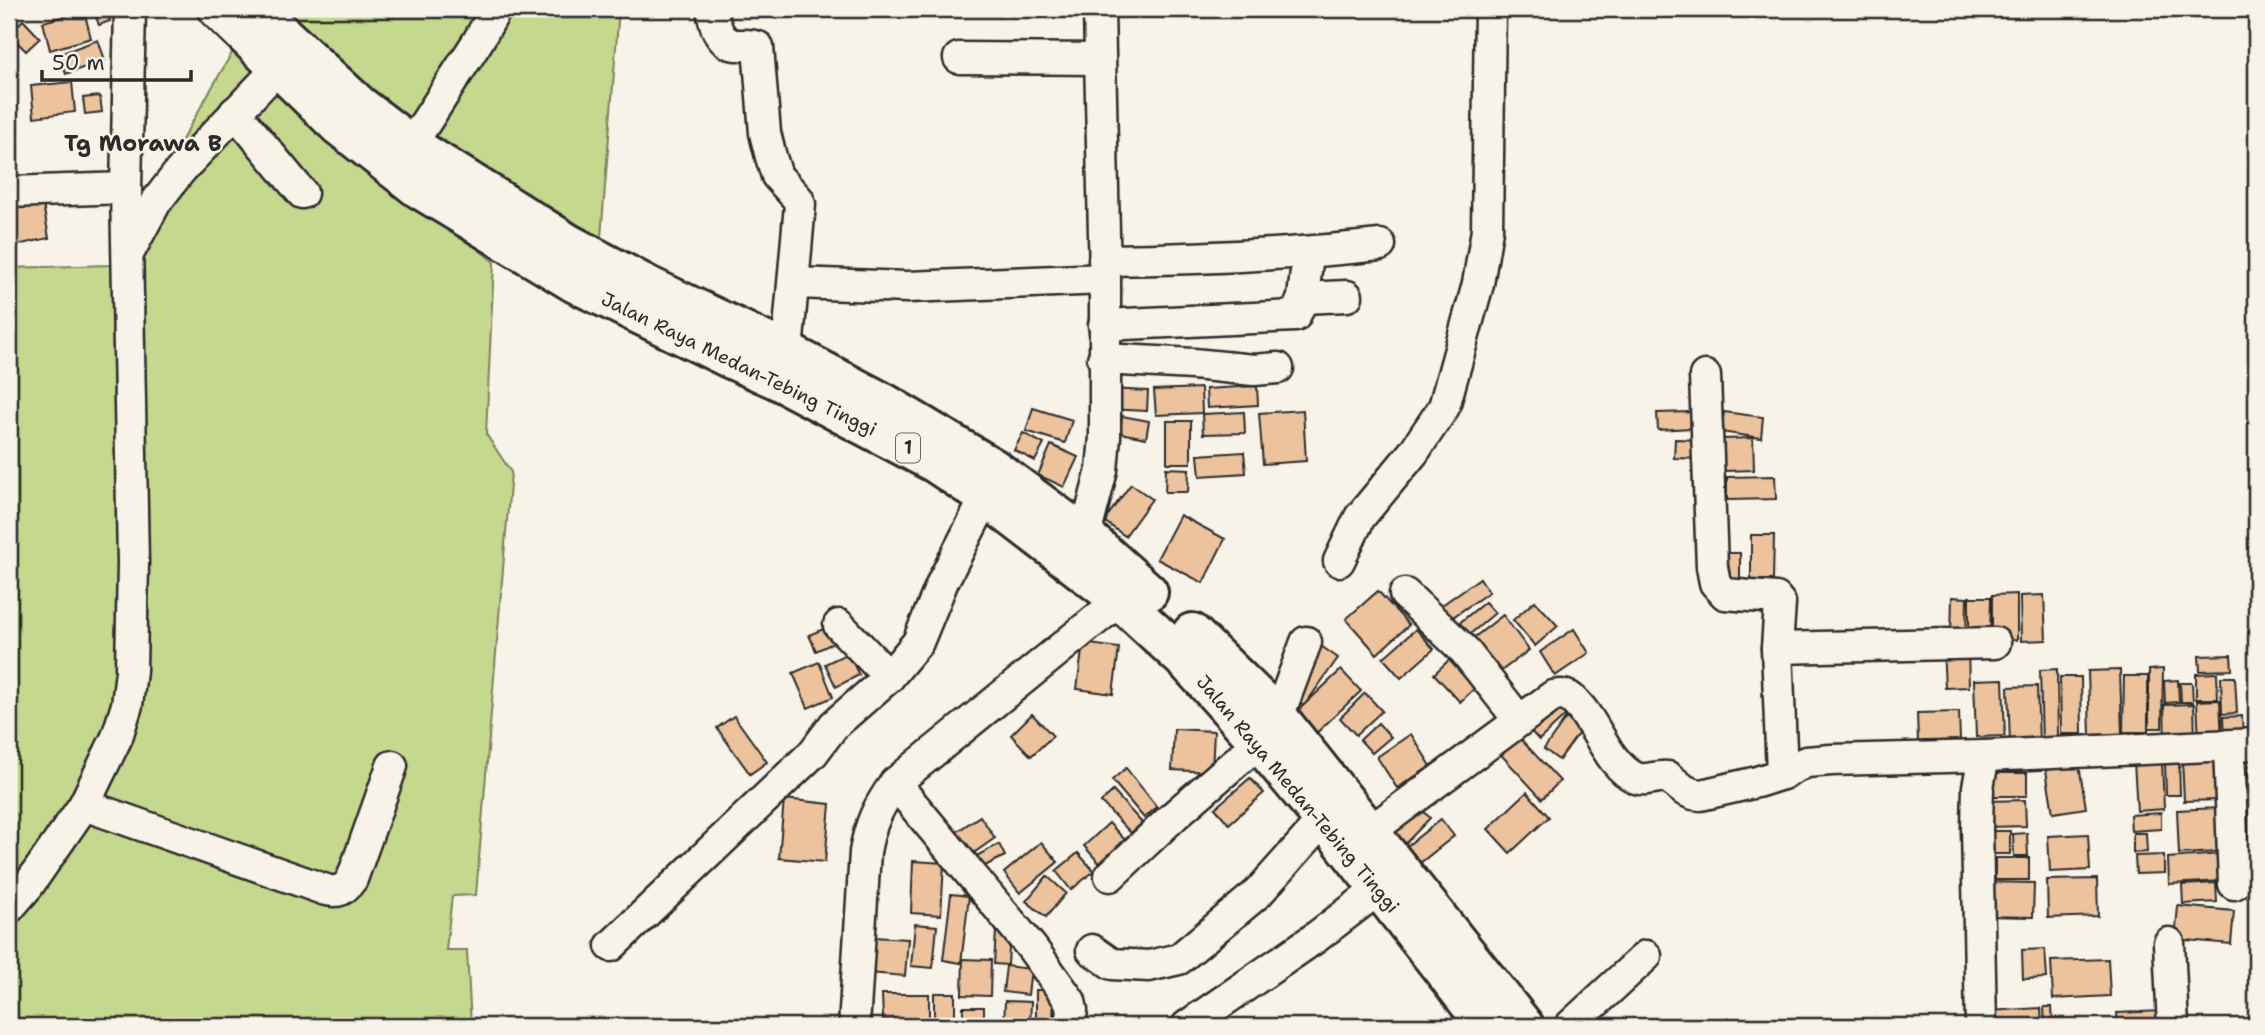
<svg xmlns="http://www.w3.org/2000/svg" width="2265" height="1035" viewBox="0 0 2265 1035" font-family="'Shantell Sans',sans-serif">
<rect width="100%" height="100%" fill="#f7f3e8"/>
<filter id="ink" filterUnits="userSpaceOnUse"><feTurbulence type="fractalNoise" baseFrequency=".0143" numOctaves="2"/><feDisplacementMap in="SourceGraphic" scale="14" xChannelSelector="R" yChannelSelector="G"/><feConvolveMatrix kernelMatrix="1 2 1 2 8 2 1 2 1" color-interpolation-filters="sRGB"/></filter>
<g filter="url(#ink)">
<g fill="#c6d88d" stroke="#78825c" stroke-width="2">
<path d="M279 9H619L601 237 492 183 399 120Z"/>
<path d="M233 51 494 262 486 434 511 472 476 895 452 896 446 950H467L471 1026H9V268L110 265Z"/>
</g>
<g fill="#edc39d" stroke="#2b2b2b" stroke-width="2">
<path d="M93 9H106L110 21 99 25Z"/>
<path d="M84 11 91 38 50 50 43 22Z"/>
<path d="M23 20 40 38 26 51 9 34Z"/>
<path d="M98 40 105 60 66 74 59 54Z"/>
<path d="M72 82 75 112 34 117 31 86Z"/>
<path d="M100 96 102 112 85 114 83 98Z"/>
<path d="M42 198 49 238 17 245 9 205Z"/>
<path d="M1257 386 1258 405 1207 408 1206 389Z"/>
<path d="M1201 388 1202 413 1156 415 1154 390Z"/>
<path d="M1108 389 1148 391 1147 411 1107 409Z"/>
<path d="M1033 408 1072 420 1065 443 1026 431Z"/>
<path d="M1303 410 1306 461 1263 464 1259 413Z"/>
<path d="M1244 412 1245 433 1203 434 1202 414Z"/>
<path d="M1691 412V428L1658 430 1657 413Z"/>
<path d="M1724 412 1763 417 1761 438 1721 432Z"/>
<path d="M1122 416 1149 421 1146 438 1120 433Z"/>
<rect x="1167" y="421" width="24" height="42"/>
<path d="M1023 433 1044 444 1035 461 1014 450Z"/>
<path d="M1753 438 1754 470 1724 471 1723 439Z"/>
<path d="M1675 439 1705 440V459L1674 458Z"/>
<path d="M1051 445 1078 457 1064 487 1038 475Z"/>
<path d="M1244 452 1246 473 1200 476 1198 455Z"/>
<path d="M1166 468 1189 469 1188 492H1165Z"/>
<path d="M1775 476 1776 499 1727 500V477Z"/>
<path d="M1131 484 1152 499 1125 536 1104 521Z"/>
<path d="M1180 515 1225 539 1203 583 1157 559Z"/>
<path d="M1751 535H1774L1773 580H1751Z"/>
<path d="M1722 553H1740V587H1721Z"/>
<path d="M1480 578 1489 592 1447 621 1438 608Z"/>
<path d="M1378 591 1409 625 1377 654 1346 619Z"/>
<path d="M2017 594V640L1992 641V595Z"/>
<path d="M2044 595 2046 640 2021 641 2020 596Z"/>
<path d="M1952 597 1967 598 1966 637H1951Z"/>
<path d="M1969 597H1991L1990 638 1969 637Z"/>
<path d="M1535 601 1558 626 1535 646 1513 620Z"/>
<path d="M1485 602 1495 613 1462 641 1452 629Z"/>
<path d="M1503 615 1529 650 1493 677 1467 643Z"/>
<path d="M835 624 842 639 816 651 809 635Z"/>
<path d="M1416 629 1434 649 1401 678 1383 658Z"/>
<path d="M1574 629 1589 653 1555 676 1540 652Z"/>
<path d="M1083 643 1119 648 1113 694 1077 689Z"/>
<path d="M1321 646 1338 658 1304 706 1286 693Z"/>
<path d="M1968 647 1969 687 1945 688 1943 648Z"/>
<path d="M848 653 859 675 836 687 825 664Z"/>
<path d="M2231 655 2232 670 2200 671 2199 656Z"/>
<path d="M1449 660 1475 688 1460 702 1434 674Z"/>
<path d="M819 662 833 697 808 708 793 673Z"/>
<path d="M2057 669 2058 741 2042 742 2040 670Z"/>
<path d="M2163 669 2162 728H2149V670Z"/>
<path d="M1341 670 1361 691 1309 740 1289 719Z"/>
<path d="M2120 670 2122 734 2090 735 2088 671Z"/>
<path d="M2217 673 2218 699H2196V674Z"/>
<path d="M2124 676H2148V732H2123Z"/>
<path d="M2060 677H2081L2082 734H2061Z"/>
<path d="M2221 677H2235L2237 713 2222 714Z"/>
<path d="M2003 679 2005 736 1976 737 1974 680Z"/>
<path d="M2178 680 2179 702 2165 703 2164 681Z"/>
<path d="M2180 683H2192L2193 702H2181Z"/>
<path d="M2037 686 2039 743 2010 744 2008 687Z"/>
<path d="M1365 693 1382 711 1356 735 1340 718Z"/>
<path d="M1552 700 1566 715 1539 740 1525 725Z"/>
<path d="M2220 700 2222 741 2199 742 2197 701Z"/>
<path d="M2194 704 2195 741 2165 742 2164 705Z"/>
<path d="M1959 712 1960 740 1918 742 1917 713Z"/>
<path d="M1032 714 1053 736 1031 756 1011 735Z"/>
<path d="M734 716 767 762 750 774 717 728Z"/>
<path d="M2242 716 2243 741 2224 742 2223 717Z"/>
<path d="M1566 718 1581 730 1559 760 1544 749Z"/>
<path d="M1378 723 1391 737 1372 753 1360 740Z"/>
<path d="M1174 729 1214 731 1212 772 1172 770Z"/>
<path d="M1511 729 1560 781 1542 799 1493 746Z"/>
<path d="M1411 734 1431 766 1397 788 1377 757Z"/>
<path d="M2217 756 2219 800 2184 801 2182 758Z"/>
<path d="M2179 760 2180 795H2166L2165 761Z"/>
<path d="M2162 761 2164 809 2137 811 2134 762Z"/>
<path d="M2079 765 2086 808 2053 813 2046 770Z"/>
<path d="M2256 765V812L2250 813 2247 766Z"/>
<path d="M1126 768 1157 807 1144 818 1112 780Z"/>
<rect x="1987" y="773" width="40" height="23"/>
<path d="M1250 778 1264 793 1229 824 1215 808Z"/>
<path d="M1113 791 1142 823 1131 833 1101 802Z"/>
<path d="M1527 792 1549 817 1510 853 1488 829Z"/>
<path d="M784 799 830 804 825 862 779 858Z"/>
<path d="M2025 800 2026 826 1988 827 1987 801Z"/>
<path d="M1414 801 1430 818 1401 848 1384 831Z"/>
<path d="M2218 808 2219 852 2179 854 2177 810Z"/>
<path d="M2161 813V829L2131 831 2130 815Z"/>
<path d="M2256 815V840L2242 841 2241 816Z"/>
<path d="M980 816 995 838 965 859 949 837Z"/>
<path d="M1441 819 1454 836 1415 867 1402 850Z"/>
<path d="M1109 823 1126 841 1101 865 1084 846Z"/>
<rect x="1988" y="831" width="22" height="23"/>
<path d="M2027 833 2028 856H2014L2013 834Z"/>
<path d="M2133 833H2146L2147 852 2133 853Z"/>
<path d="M2088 834 2090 870 2050 872 2048 836Z"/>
<path d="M1041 842 1058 862 1020 893 1004 873Z"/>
<path d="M999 844 1005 856 975 871 969 860Z"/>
<path d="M1078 853 1094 871 1071 890 1056 871Z"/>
<path d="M2221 854 2223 881 2169 884 2168 858Z"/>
<path d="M2164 855V873L2136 874 2135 856Z"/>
<rect x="1995" y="858" width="34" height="22"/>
<path d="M913 861 944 863 941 915 911 913Z"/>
<path d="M1047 876 1066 893 1046 917 1026 901Z"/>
<path d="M2097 879 2098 916 2048 918 2047 880Z"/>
<path d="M1984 882 2034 883 2033 917 1984 916Z"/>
<path d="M2216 883 2217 902 2183 904 2182 885Z"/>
<path d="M951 894 969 896 961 963 943 960Z"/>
<path d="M2178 906 2234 911 2231 944 2175 939Z"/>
<path d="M915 924 937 926 933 968 911 966Z"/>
<path d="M996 931 1010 932 1008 965 994 964Z"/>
<path d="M872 937 908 939 905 976 869 973Z"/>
<path d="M2045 949 2047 978 2023 979 2022 950Z"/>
<path d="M963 959 991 960 990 996 962 995Z"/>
<path d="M2108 959 2110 996 2053 999 2051 961Z"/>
<path d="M1006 966 1031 969 1028 995 1003 992Z"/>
<path d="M1036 990H1054L1053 1026H1036Z"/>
<rect x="934" y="993" width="21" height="26"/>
<path d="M882 994H929V1020H883Z"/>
<path d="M1005 1001 1031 1002 1030 1026H1004Z"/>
<rect x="963" y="1007" width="21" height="19"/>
<path d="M2044 1007H2052L2053 1026H2045Z"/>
<path d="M2041 1008 2042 1026H1989L1988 1011Z"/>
<path d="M2162 1011V1026H2118L2117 1013Z"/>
<path d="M886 1021 931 1022V1026H886Z"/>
</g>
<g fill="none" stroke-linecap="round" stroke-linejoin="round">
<g stroke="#2b2b2b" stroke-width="35">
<g id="minor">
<path d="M712 9C714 23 718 43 736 45 744 45 752 44 758 47L765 133 771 157 777 176 798 199 800 204 787 352"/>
<path d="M959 58 1099 59"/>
<path d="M235 112 302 193"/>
<path d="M411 145 478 41 496 9"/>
<path d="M9 192 126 188"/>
<path d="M128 254 156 202 180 171 278 68"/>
<path d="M1104 260C1196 259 1288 255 1380 245"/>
<path d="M794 283 908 287 1105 279"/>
<path d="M1303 298 1347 296"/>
<path d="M1104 325 1295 316 1303 298 1308 253"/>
<path d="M1103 359 1193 364 1254 370 1278 368"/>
<path d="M1705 376 1712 567 1715 583 1725 594 1776 598 1780 603 1777 648 1782 774"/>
<path d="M1085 536 1102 470 1105 437V279L1099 9"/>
<path d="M1339 561 1360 517 1413 453 1444 407 1478 284 1487 230 1490 9"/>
<path d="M1405 594 1464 650 1519 720"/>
<path d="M839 625 889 677"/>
<path d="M1777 648 1995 643"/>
<path d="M1278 717 1306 642"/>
<path d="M2229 746 2234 884"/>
<path d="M895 783 1032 948 1070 1001 1072 1010 1070 1026"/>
<path d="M84 805 326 890C339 893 344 890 352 879L392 766"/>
<path d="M1369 832 1553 696C1559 695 1563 694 1569 697 1595 715 1605 764 1636 778 1646 782 1657 775 1668 777L1684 790 1693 794 1701 795 1757 782 1782 774 1806 762 1831 760 1984 756 2256 744"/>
<path d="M1110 876 1175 815 1259 742"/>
<path d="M9 908 28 886 84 805 117 737 127 705 131 671 133 563 126 188 130 9"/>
<path d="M2169 943 2173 1026"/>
<path d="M611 946 813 753 834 725 889 677 918 642 943 581 986 497"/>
<path d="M1092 950 1112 964 1149 966 1179 959 1258 893 1324 819"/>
<path d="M854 1026 865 852C870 823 878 807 895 783L1120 600 1134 585"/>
<path d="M1187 1026 1315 938 1379 889"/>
<path d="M1570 1026 1646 956"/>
<path d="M1981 1026 1977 828 1978 787 1984 756"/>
</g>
</g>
<g stroke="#2b2b2b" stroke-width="44">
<g id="highway">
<path d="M218 9 339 126 418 188 575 283 731 359 778 380 935 463 986 497 1120 600 1187 662 1259 742 1337 835 1487 1026"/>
<path d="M255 9 359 105 411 145 569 244 646 285 787 352 884 403 993 468 1085 536 1148 592"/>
<path d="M1192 633 1278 717 1524 1026"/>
</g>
</g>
<use href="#minor" stroke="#f7f3e8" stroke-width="30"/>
<use href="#highway" stroke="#f7f3e8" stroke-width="38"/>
</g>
</g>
<g text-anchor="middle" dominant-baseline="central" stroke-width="5" stroke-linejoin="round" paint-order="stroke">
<rect fill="#f7f3e8" stroke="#686764" stroke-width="2" x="896" y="433.5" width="24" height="29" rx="5"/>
<g font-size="18" font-weight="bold" fill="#2b2b2b">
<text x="908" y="448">1</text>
</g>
<g font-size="19" fill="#2b2b2b" stroke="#f7f3e8">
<text transform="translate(739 364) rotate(26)">Jalan Raya Medan-Tebing Tinggi</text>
<text transform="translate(1298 794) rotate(50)">Jalan Raya Medan-Tebing Tinggi</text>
</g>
<g font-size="23" font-weight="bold" fill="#2b2b2b" stroke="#f7f3e8">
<text x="143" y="143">Tg Morawa B</text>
</g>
</g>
<rect width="2265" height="1035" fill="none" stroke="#f7f3e8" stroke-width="35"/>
<rect x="18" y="18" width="2230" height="1000" fill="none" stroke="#2b2b2b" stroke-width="2.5" filter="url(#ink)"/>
<path d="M42 70v10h149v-10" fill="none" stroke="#2b2b2b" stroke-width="3.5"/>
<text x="52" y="70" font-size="21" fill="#2b2b2b" stroke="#f7f3e8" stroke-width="5" paint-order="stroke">50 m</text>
</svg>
